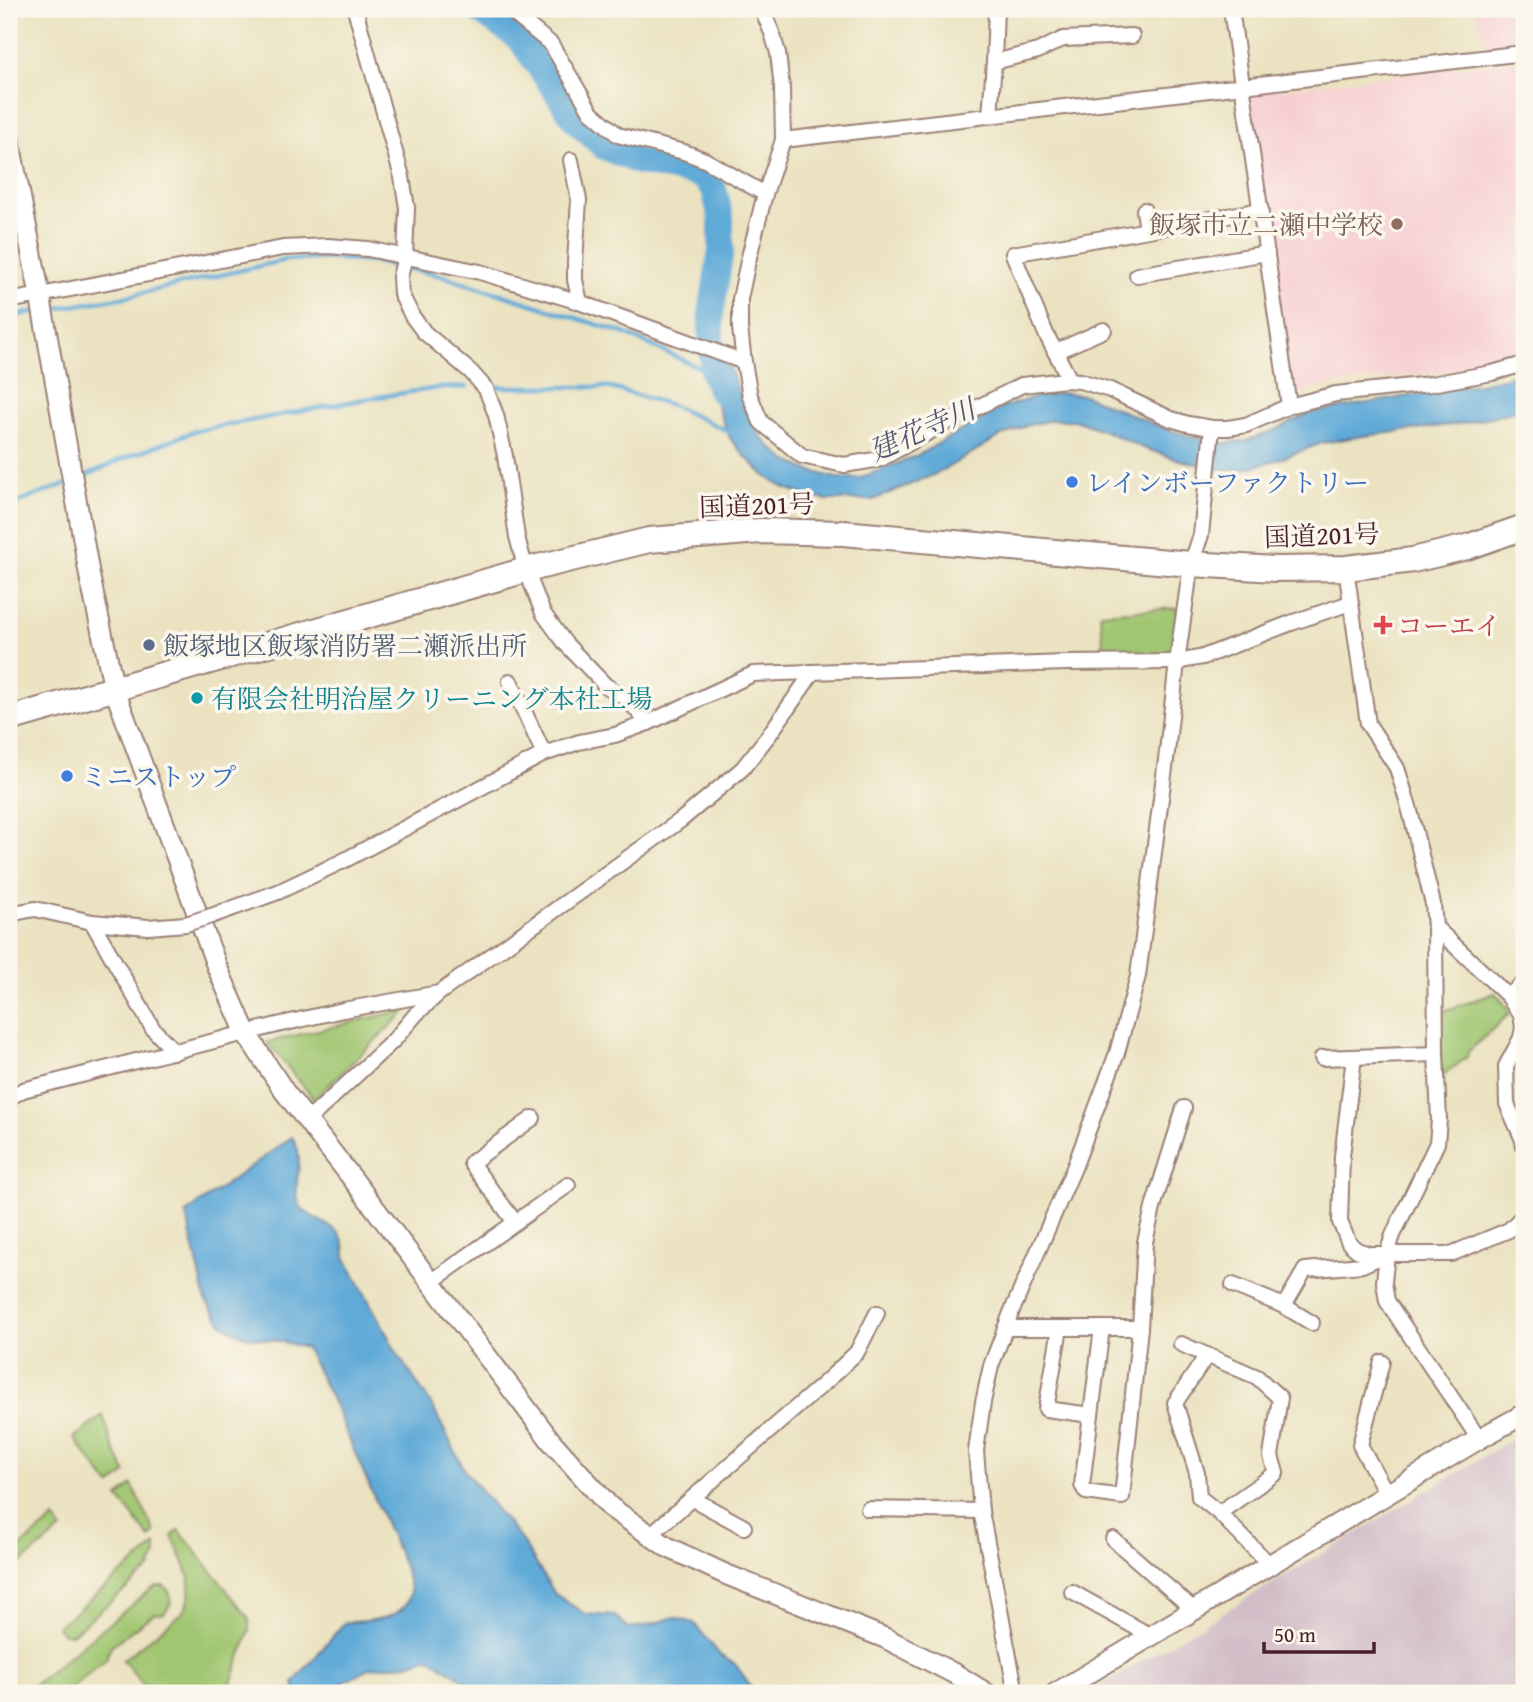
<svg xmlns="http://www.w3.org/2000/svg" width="1533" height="1702" viewBox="0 0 1533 1702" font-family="'Gentium Book Plus','Noto Serif JP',serif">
<rect width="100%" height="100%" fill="#fbf7ec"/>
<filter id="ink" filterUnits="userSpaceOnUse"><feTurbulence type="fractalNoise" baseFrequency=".0143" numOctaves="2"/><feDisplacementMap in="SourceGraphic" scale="14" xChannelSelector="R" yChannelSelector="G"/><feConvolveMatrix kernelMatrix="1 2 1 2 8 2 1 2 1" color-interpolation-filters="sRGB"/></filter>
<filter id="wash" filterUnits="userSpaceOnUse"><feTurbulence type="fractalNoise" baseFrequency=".00686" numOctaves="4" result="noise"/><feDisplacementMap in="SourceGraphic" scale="28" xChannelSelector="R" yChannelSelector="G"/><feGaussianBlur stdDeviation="1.57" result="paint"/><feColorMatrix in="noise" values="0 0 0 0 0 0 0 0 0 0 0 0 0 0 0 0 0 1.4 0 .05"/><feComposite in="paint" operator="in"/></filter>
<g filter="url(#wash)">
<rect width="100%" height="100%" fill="#eae2c0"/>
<g fill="#f7cfd3">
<path d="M1475 9H1524V49L1488 53Z"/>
<path d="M1524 60V352L1439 373 1340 383 1297 393 1293 389 1251 95 1254 92Z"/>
</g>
<path fill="#d2bdc7" d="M1524 1432V1693H1089L1475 1462Z"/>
<g fill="#a0c671" stroke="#75724e" stroke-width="2">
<path d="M1177 608 1172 648 1163 656 1105 657 1100 613Z"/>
<path d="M1495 993 1508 1008 1510 1013 1468 1052 1467 1057 1441 1077V1012Z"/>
<path d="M408 1009 314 1099 267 1042Z"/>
<path d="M103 1415 113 1447 126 1473 110 1486 74 1438Z"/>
<path d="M132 1485 155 1533 150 1538 118 1497Z"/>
<path d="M54 1519 62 1529 9 1573V1549L13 1553Z"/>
<path d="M179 1530 248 1617 250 1623V1630L230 1686V1693H150L123 1660 182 1613C200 1586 183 1562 172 1536Z"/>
<path d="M156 1545V1555L150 1569 72 1634H63L57 1627Z"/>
<path d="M157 1586H164C175 1595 172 1605 163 1614L155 1613 111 1646 106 1659 65 1693H24L151 1589Z"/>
</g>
<g fill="#60aad8" stroke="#556482" stroke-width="2">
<path d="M707 358 729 366 745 409 764 441 786 460 808 470 836 478H860L916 456 1003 407 1039 396 1064 393 1084 395 1166 429 1199 439 1222 443 1246 441 1275 430 1310 413 1484 383 1524 372V409L1466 423 1356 437 1322 443 1280 459 1245 469H1217L1180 460 1143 448 1103 430 1074 420H1052L1028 425 999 437 940 472 873 500H827L806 496 783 487 764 475 744 455 730 438 722 419 708 378Z"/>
<path d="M292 1137C309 1163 288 1184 301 1207 303 1210 306 1212 309 1214 330 1229 346 1227 345 1257L397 1353 431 1404 465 1471 522 1541 555 1594 585 1614 615 1616 629 1628 646 1626 674 1617 694 1623 720 1655 736 1665 755 1693H483L429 1657 409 1664 369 1668 329 1691 318 1693H296L294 1682 344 1623C366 1620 405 1622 410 1594 411 1586 406 1574 404 1566L333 1402 306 1348 279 1341 247 1337 224 1326 206 1301 186 1213Z"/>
</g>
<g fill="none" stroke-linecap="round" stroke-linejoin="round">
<g stroke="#60aad8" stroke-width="4.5">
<path d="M48 310 125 297 286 260 331 258 375 262 439 275 624 333 711 373"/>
<path d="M9 317 39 311"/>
<path d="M490 387H608L671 405 730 432"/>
<path d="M81 478 120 460 195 431 371 398 438 388 466 387"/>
<path d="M9 506 66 484"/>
</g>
<path stroke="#60aad8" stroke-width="26" d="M477 9 520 39 575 120 604 147 639 162 701 175 714 189 721 219V250L711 314V336L713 374 722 393"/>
</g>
</g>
<g filter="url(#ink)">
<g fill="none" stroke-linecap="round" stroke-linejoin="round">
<g stroke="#9a8076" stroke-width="18">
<g id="street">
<path d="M355 9 402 177 407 208 405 256 400 277 401 294 412 316 424 332 471 372 486 389 496 415 505 456 517 537 526 570 543 613 565 643 605 685 627 699 648 723"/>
<path d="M508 9 551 44 591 112 618 135 684 152 705 160 765 194"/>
<path d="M762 9 772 33 778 53 782 88 783 140 765 194 748 261 740 299V328L744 362 750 396 761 422 802 456 844 465 881 459 940 426 1022 385 1066 380 1080 381 1110 390 1171 419 1188 424 1212 428H1228L1246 425 1289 406 1336 394 1431 384 1492 373 1524 364"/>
<path d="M1231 9 1289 406"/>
<path d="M994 62 996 9"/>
<path d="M990 116 994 62 1038 51 1063 39 1132 36"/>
<path d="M783 140 1524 53"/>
<path d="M571 160 579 200 575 262V280L580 302"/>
<path d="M1144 210 1147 230"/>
<path d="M1137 275 1267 253"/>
<path d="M9 301 283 248 328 246 368 249 480 272 576 301 744 362"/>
<path d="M1055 352 1104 330"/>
<path d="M1070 380 1046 334 1013 254 1261 210"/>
<path d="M1346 568 1368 724 1397 768 1409 807 1433 904 1435 927 1436 1054 1439 1120 1437 1143 1393 1235 1387 1254 1384 1282 1387 1301 1479 1439"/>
<path d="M510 681 544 754"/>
<path d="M9 914 35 909 92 922 148 927 186 924"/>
<path d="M211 916 278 892 345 860 544 754 579 742 615 735 648 723 753 674 1066 663 1177 662 1203 657 1291 623 1350 603"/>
<path d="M92 922 153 1029 175 1052"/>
<path d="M1435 927 1508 996 1521 1015 1523 1027 1521 1038 1506 1066 1507 1104 1523 1140 1524 1148"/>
<path d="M1508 996 1524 983"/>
<path d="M1354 1057 1342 1156 1340 1222 1349 1243 1357 1250 1369 1254H1451L1509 1230 1524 1215"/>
<path d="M1322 1058 1436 1054"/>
<path d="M9 1098 23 1090 277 1025 343 1010 439 993 681 820 742 769 769 735 813 672"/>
<path d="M307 1121 394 1040 417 1013 438 994"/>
<path d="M515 1222 471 1163 533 1118"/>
<path d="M431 1282 568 1185"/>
<path d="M1233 1285 1284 1306 1305 1270 1362 1265 1382 1256"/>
<path d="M1284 1306 1312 1323"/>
<path d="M1005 1328H1140L1122 1497 1086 1492 1082 1485 1102 1328"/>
<path d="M1060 1328 1046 1409 1091 1415"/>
<path d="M1140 1328 1145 1242 1154 1204 1184 1108"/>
<path d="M1181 1344 1257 1377 1280 1398 1271 1456 1276 1473 1219 1513 1270 1565"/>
<path d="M1207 1355 1175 1403 1197 1473 1199 1497 1219 1513"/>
<path d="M1382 1362 1360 1445 1387 1494"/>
<path d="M693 1499 744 1527"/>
<path d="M868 1509 981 1511"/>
<path d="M650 1535 829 1379 857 1352 877 1313"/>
<path d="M1113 1539 1194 1610"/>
<path d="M1072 1592 1151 1636"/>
<path d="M1016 1693 981 1511 976 1451 983 1402 991 1366 1011 1313 1074 1168 1117 1053 1138 976 1167 752 1177 662 1191 564 1201 535 1212 428"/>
</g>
</g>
<g stroke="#9a8076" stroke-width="23">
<g id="secondary">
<path d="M9 139 40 295 90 578 114 688 217 967 246 1033 284 1091 352 1178 551 1441 610 1507 667 1547 725 1574 885 1638 957 1675 986 1693"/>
<path d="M1056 1693 1479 1439 1524 1414"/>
</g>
</g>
<g stroke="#9a8076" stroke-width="28">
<path id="highway" d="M9 719 526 570 649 540 760 531 843 533 1191 564 1276 569 1346 568 1413 560 1467 547 1524 527"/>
</g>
<use href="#street" stroke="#fff" stroke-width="14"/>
<use href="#secondary" stroke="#fff" stroke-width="19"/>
<use href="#highway" stroke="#fff" stroke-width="24"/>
<g stroke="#9a8076" stroke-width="18" stroke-linecap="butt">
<path id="street-bridge" d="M186 924 211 916"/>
</g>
<use href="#street-bridge" stroke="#fff" stroke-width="14"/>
</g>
</g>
<circle fill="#8d6e63" stroke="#fbf7ec" stroke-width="2.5" cx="1397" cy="224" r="7"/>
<g fill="#3f7fe0" stroke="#fbf7ec" stroke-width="2.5">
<circle cx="1072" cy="482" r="7"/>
<circle cx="67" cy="776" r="7"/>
</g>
<path fill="#e0444e" stroke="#fbf7ec" stroke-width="2.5" d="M1379.5 614.5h7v7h7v7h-7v7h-7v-7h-7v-7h7z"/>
<circle fill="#5c6f8a" stroke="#fbf7ec" stroke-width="2.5" cx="149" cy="645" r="7"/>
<circle fill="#0f9aa8" stroke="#fbf7ec" stroke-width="2.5" cx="197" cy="698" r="7"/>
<g text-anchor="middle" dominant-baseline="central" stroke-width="7" stroke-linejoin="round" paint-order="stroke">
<g font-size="26" fill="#785e54" stroke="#fbf7ec" text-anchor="end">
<text x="1383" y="224">飯塚市立二瀬中学校</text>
</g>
<g font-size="26" fill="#366cbe" stroke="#fbf7ec" text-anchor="start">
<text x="1086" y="482">レインボーファクトリー</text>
<text x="81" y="776">ミニストップ</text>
</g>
<g font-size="26" fill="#4a1f2b" stroke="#fbf7ec">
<text transform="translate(757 505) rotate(-2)">国道201号</text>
<text transform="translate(1322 535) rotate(-2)">国道201号</text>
</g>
<g font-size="26" fill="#be3a42" stroke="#fbf7ec" text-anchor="start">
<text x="1397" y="625">コーエイ</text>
</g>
<g font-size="26" fill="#4e5e75" stroke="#fbf7ec" text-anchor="start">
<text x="163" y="645">飯塚地区飯塚消防署二瀬派出所</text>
</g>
<g font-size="26" fill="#0d838f" stroke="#fbf7ec" text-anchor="start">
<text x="211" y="698">有限会社明治屋クリーニング本社工場</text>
</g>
<g font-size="28" font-style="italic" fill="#535770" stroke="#fbf7ec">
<text transform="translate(922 429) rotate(-24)">建花寺川</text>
</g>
</g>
<rect width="1533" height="1702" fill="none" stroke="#fbf7ec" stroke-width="35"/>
<path d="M1264 1642v10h110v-10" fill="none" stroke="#4a1f2b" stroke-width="3.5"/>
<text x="1274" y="1642" font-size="21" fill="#4a1f2b" stroke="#fbf7ec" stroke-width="5" paint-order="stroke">50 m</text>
</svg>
